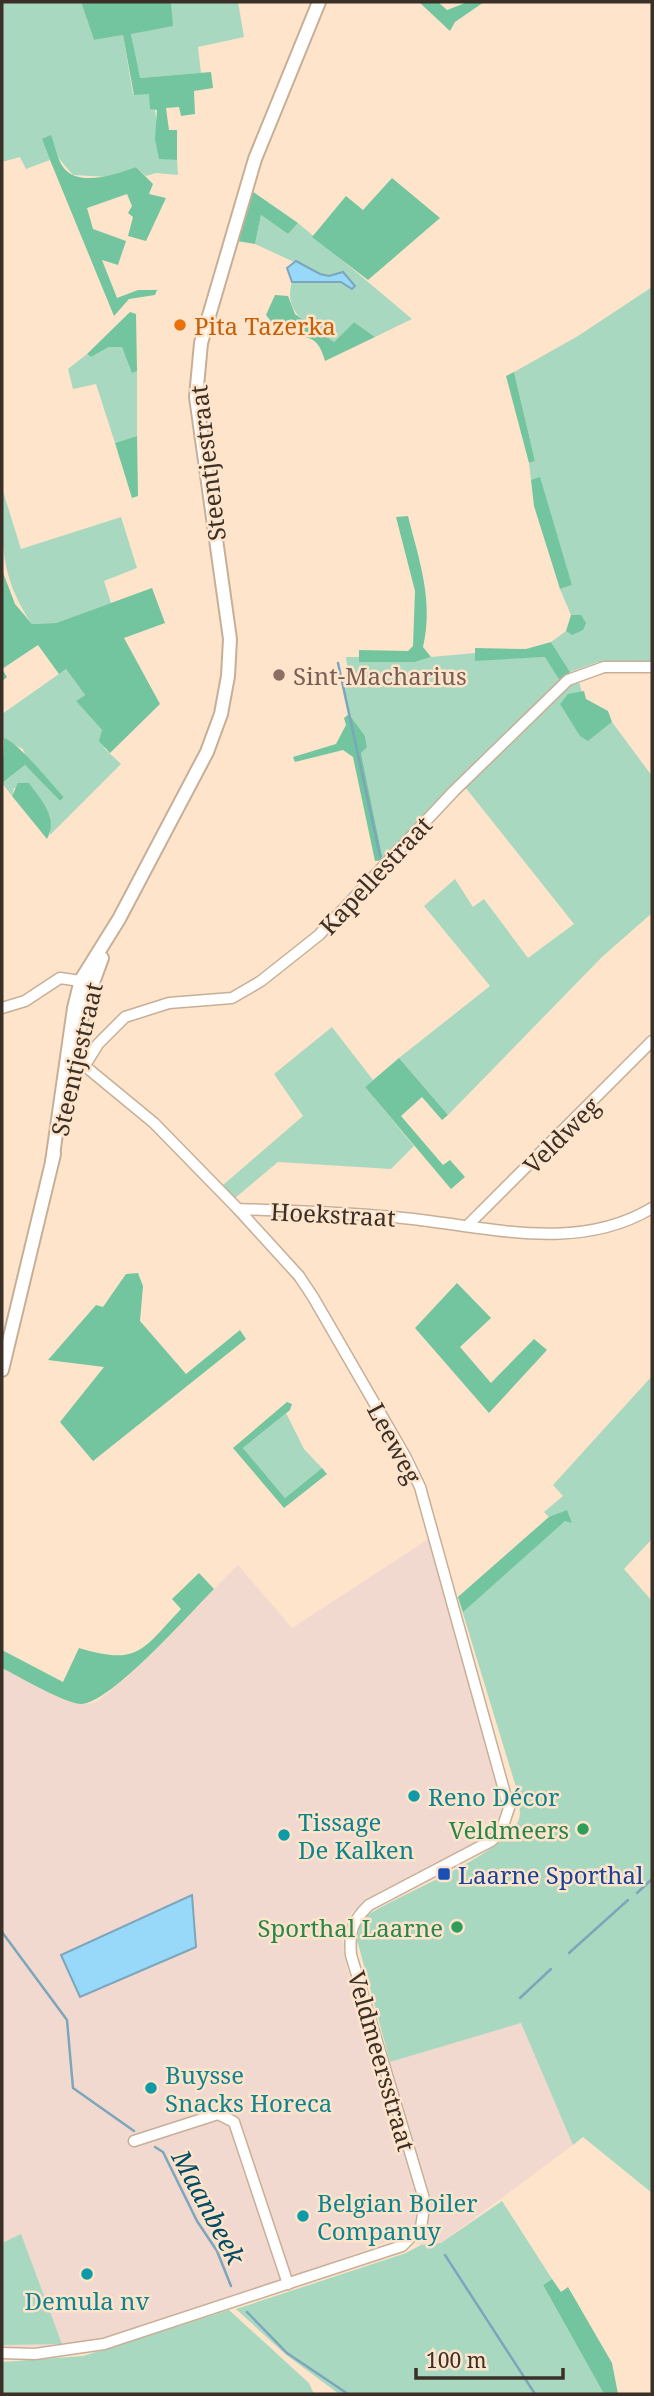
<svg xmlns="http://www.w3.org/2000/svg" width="654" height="2396" viewBox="0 0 654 2396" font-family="'Noto Serif',serif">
<rect width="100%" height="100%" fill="#fee4cb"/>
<path fill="#f2d9d0" d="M430 1538 503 1802 502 1817 488 1836 376 1894 352 1912 345 1924 343 1941 346 1964 377 2066 521 2022 573 2145 441 2243 421 2245 404 2236 296 2275 110 2336 68 2345 2 2348V1668L77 1704 95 1703 125 1679 238 1565 292 1628Z"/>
<g fill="#a9d8c0">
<path d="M2 2H81L94 40 123 35 133 94 149 93C159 113 157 136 159 158L177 160 178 175 156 173 146 176 136 167 110 177 73 175 42 139 50 160 26 169 20 157 2 162Z"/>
<path d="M171 2H238L244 37 198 47 201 73 139 78 131 33 172 26Z"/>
<path d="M261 215 288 234 298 223 412 319 375 337 354 322 334 342C311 326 282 314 292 282H341L352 289 355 285 320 274 255 244Z"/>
<path d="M652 287V662H598L570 672 551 642 566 631 572 635 581 615H571L560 589 572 585 539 478 531 480 529 463 535 461 514 372 578 336Z"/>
<path d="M109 347H122L133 372 137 371V436L115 443 96 384 73 389 68 369 87 354 91 357Z"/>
<path d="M2 488 21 549 121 517 137 568 104 581 111 603 56 623 32 624C0 577 2 545 2 488Z"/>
<path d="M475 653V660L546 657 560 681 383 860 361 753 367 746 365 736 349 714 342 684 349 683 346 657H359V661L415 662 431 657Z"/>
<path d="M66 669 85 695 76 701 102 730 105 749 121 764 50 835V817L34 790 14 788 12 796 2 783 25 765 60 801 64 797 27 760 23 749 2 739V714Z"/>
<path d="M579 681 593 737 612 722 652 776V913L602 957 448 1115 399 1058 490 986 424 906 455 879 473 907 484 899 528 958 574 924 465 787 566 687Z"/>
<path d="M332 1027 373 1080 365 1087 414 1146 391 1169 278 1162 235 1198 223 1185 303 1116 274 1074Z"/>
<path d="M652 1376V1539L624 1569 652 1601V2193L583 2137 573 2145 521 2023 390 2062 357 1940 359 1928 368 1915C399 1894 510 1852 519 1819 521 1813 519 1804 519 1797L458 1597 549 1517 544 1512 563 1496 553 1485Z"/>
<path d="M286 1413 304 1449 322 1468 285 1498 243 1448Z"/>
<path d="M502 2201 552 2279 543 2285 604 2394H339L285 2354 236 2309 406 2253 421 2245 441 2243Z"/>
<path d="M21 2234 62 2344 2 2345V2243Z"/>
<path d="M229 2310 309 2383 314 2394H2V2362L83 2356Z"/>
</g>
<g fill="#72c59e">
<path d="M81 2H171L173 26 131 34 140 78 211 72 213 88 194 91 195 114 181 116 179 107 166 108 169 130H177V160L159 159 155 139 157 110 150 109 149 94 134 95 123 35 94 40Z"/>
<path d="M419 2H438L447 10 468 2H484L455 22 450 31Z"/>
<path d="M51 135C55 145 57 159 63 167 78 188 117 174 136 167L153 184 149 194 166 198 146 241 128 236 133 217 128 213 132 206 127 194 87 208 93 229 126 241 118 265 102 260 117 298 138 290H157L155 295 129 299 114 316 50 160 42 139Z"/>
<path d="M392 178 440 218 368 280 312 237 346 196 363 210Z"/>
<path d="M252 191 298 223 288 234 261 215 255 244 237 241Z"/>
<path d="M275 295 288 296 295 314 334 342 354 322 375 337 325 361C317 331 305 340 282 331 276 329 270 320 266 315Z"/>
<path d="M130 312 136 314 137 371 132 373 122 347H109L91 357 87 354Z"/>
<path d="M514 372 535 461 529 463 506 376Z"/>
<path d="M137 436 138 496 132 498 115 443Z"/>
<path d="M540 477 572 585 560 589 534 506 531 480Z"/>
<path d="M408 516C419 560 434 601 423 647L431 657 415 662H359V650L408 651 413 646 415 591 396 517Z"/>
<path d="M2 570 15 604 32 624 56 623 152 588 165 623 124 638 160 704 110 753 99 741 102 730 76 701 85 695 66 669 59 674 38 645 2 669 7 677 2 681Z"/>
<path d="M571 615H581L586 623 583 630 572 635 566 631Z"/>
<path d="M551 642 570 672 560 681 545 657 475 661V648L526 649Z"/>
<path d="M584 691 586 699 608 711 612 722 588 741 580 736 560 704 568 694Z"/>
<path d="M349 714 365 736 367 747 361 753 383 860 375 861 353 757 343 750 295 762 293 757 336 744 346 725 344 718Z"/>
<path d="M4 738C20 744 49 782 64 797L60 801 25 765 2 783Z"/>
<path d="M18 783H29C41 800 59 818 47 839L12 796Z"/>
<path d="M399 1058 448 1115 442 1120 422 1097 401 1116 443 1165 450 1160 465 1177 451 1189 365 1087Z"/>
<path d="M138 1273 143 1286 140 1321 186 1374 240 1330 246 1339 93 1461 60 1422 104 1367 48 1360 96 1305 103 1307 126 1274Z"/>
<path d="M457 1283 491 1318 460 1347 491 1383 534 1339 547 1350 489 1413 415 1328Z"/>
<path d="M287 1402 292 1404 290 1410 243 1448 285 1498 322 1468 327 1474 284 1508 233 1448Z"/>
<path d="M567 1510 572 1523 565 1521 463 1612 458 1597 549 1517Z"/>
<path d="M199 1573 214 1589C190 1613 110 1704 81 1704 66 1704 18 1676 2 1668V1650L63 1682 79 1648C139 1666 142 1650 181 1609L172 1599Z"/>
<path d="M552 2279 561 2292 568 2287 612 2363 618 2394H604L543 2285Z"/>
</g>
<g fill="#98d9fa" stroke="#7ca6bb" stroke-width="2">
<path d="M296 261 320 274 329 276 343 272 355 286 352 289 341 282H292L287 268Z"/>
<path d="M192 1895 196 1947 80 1997 61 1955Z"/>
</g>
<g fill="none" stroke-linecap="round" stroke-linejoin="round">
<g stroke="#7ca6bb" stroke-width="2.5">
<path d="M338 663 380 856"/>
<path d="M637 1893 652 1879"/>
<path d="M2 1932 67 2020 73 2088 134 2131"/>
<path d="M569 1953 628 1900"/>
<path d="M520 1998 551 1969"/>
<path d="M155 2147 163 2152 197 2221 217 2251 231 2286"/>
<path d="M445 2255 535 2394"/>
<path d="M247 2312 287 2353 348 2394"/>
</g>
<g stroke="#c7af97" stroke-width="13">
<g id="minor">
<path d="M2 1008 25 1001 60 978 87 982"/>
<path d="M80 1062 154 1123 238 1209C293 1211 348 1212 403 1218 486 1226 575 1254 652 1208"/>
<path d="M85 1065 98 1044 125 1017 169 1003 232 998 261 981 319 935 454 791 568 680 604 667H652"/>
<path d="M467 1226 652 1041"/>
<path d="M134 2141 218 2114 234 2122 288 2284"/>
<path d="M2 2353 35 2354 104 2344 402 2246 421 2227 425 2202 351 1955C349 1932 352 1921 369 1905L491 1841 501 1832 509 1808 420 1487 405 1456 313 1297 299 1276 238 1209"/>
</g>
</g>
<g stroke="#c7af97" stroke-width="16">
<g id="tertiary">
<path d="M70 1089 83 1010 102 958"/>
<path d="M52 1162 74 1008 81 980 119 919 207 752 221 714 228 676 230 639 196 397 201 343 255 159 319 2"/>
<path d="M2 1370 54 1154"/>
</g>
</g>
<use href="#minor" stroke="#fff" stroke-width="10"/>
<use href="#tertiary" stroke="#fff" stroke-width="12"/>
</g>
<circle fill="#e8710a" stroke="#fee4cb" stroke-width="2.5" cx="180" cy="325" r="7"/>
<circle fill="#8d6e63" stroke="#fee4cb" stroke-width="2.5" cx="279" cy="675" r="7"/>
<g fill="#0f9aa8" stroke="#fee4cb" stroke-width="2.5">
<circle cx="414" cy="1796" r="7"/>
<circle cx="284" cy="1835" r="7"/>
<circle cx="151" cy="2088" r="7"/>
<circle cx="303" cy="2216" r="7"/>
<circle cx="87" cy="2274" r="7"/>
</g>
<g fill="#2e9e5b" stroke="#fee4cb" stroke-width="2.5">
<circle cx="583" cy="1829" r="7"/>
<circle cx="457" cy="1927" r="7"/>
</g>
<rect fill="#1a4fb4" stroke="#fee4cb" stroke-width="2.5" x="437" y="1867" width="14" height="14" rx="3.5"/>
<g text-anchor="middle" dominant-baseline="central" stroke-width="5" stroke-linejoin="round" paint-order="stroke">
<g font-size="24" fill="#c56008" stroke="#fee4cb" text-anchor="start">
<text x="194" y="325">Pita Tazerka</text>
</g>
<g font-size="24" fill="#3a3027" stroke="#fee4cb">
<text transform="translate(207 463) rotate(-97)">Steentjestraat</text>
<text transform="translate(375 875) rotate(-47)">Kapellestraat</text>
<text transform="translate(76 1059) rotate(-77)">Steentjestraat</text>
<text transform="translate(561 1135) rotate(-45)">Veldweg</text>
<text transform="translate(333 1214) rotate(3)">Hoekstraat</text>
<text transform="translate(395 1443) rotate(62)">Leeweg</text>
<text transform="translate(382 2061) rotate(74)">Veldmeersstraat</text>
</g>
<g font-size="24" fill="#785e54" stroke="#fee4cb" text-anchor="start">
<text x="293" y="675">Sint-Macharius</text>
</g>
<g font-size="24" fill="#0d838f" stroke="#fee4cb" text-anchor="start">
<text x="428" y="1796">Reno Décor</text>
<text x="298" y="1821">Tissage<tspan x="298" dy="28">De Kalken</tspan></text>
<text x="165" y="2074">Buysse<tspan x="165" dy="28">Snacks Horeca</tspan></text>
<text x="317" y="2202">Belgian Boiler<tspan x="317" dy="28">Companuy</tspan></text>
<text x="87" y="2300" text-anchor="middle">Demula nv</text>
</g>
<g font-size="24" fill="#27864d" stroke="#fee4cb" text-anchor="end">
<text x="569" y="1829">Veldmeers</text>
<text x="443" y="1927">Sporthal Laarne</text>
</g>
<g font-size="24" fill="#164399" stroke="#fee4cb" text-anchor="start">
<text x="458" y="1874">Laarne Sporthal</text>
</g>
<g font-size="26" font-style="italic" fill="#004b66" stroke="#fee4cb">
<text transform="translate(209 2207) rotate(62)">Maanbeek</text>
</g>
</g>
<rect width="654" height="2396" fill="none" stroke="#3a3027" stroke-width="7"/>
<path d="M416 2368v10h147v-10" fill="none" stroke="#3a3027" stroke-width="3.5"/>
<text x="426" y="2368" font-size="21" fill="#3a3027" stroke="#fee4cb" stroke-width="5" paint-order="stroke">100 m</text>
</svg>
